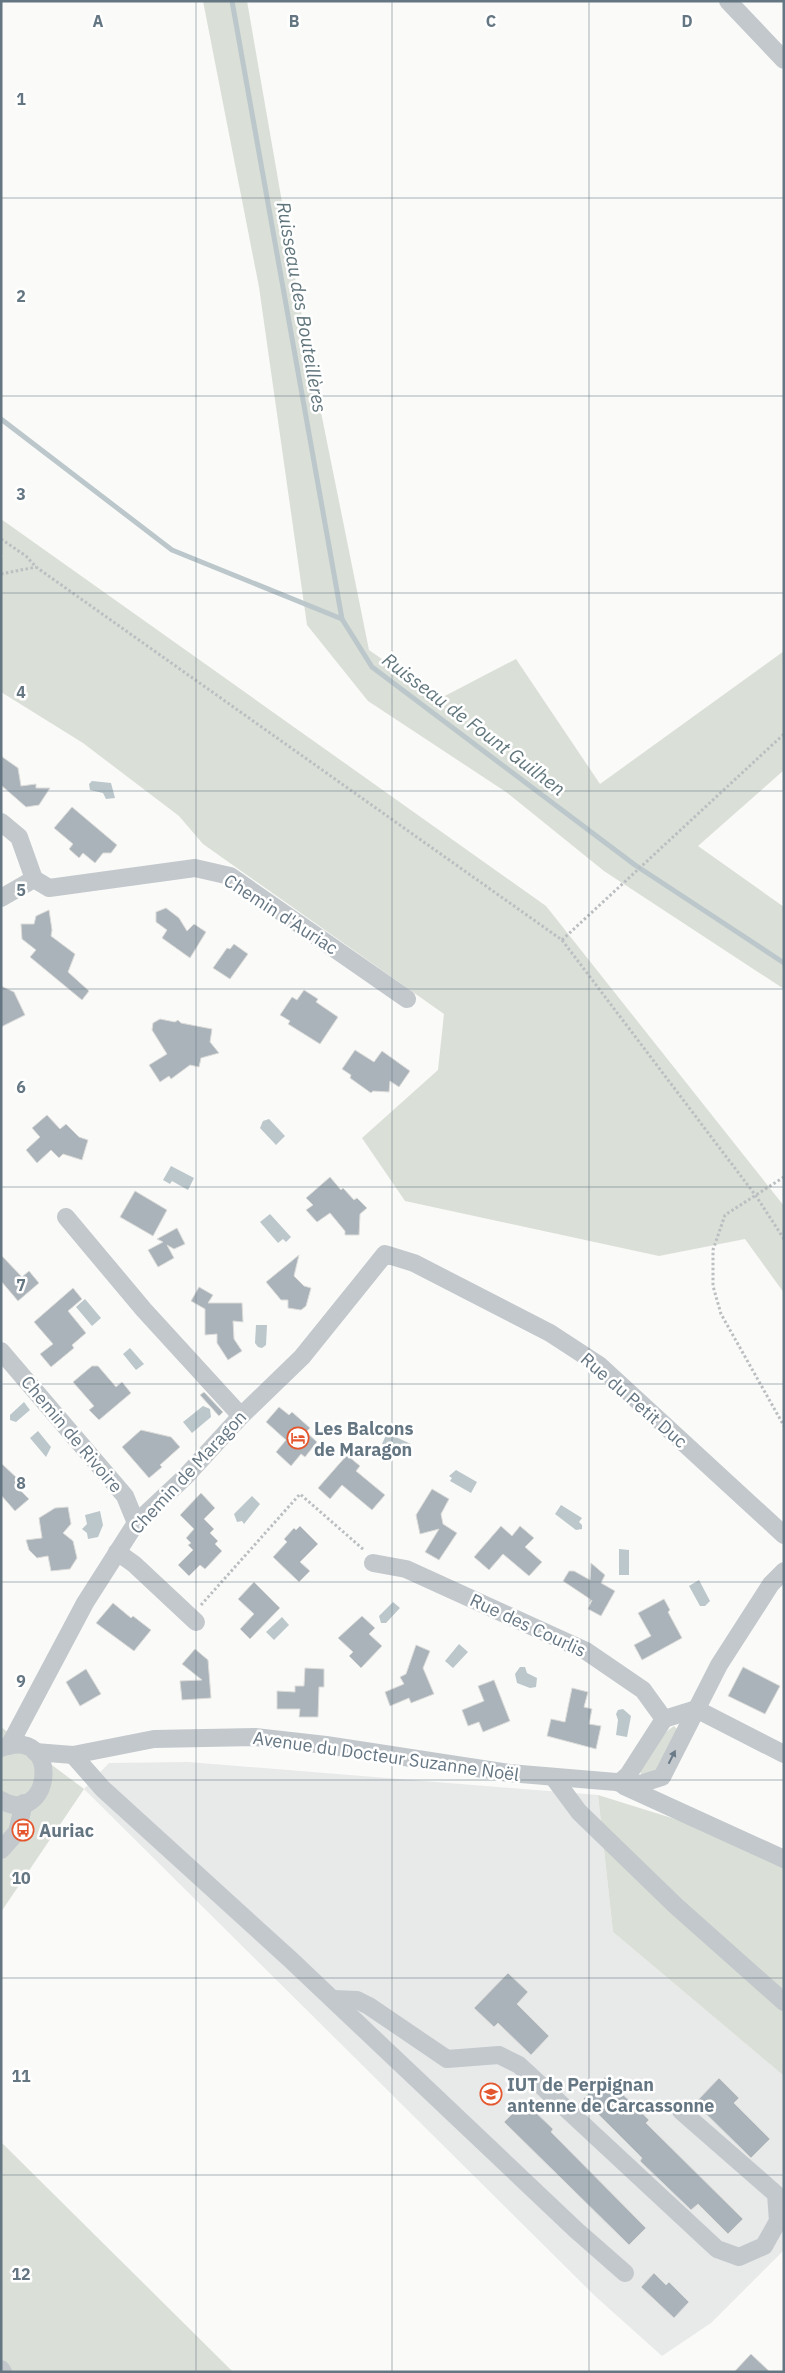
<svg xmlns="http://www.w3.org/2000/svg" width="785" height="2373" viewBox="0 0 785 2373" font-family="'IBM Plex Sans',sans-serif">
<rect width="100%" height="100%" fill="#fafaf8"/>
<path fill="#e8e9e9" d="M188 1762 598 1795 613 1932 784 2076V2250L711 2323 662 2356 595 2296 84 1789 109 1763Z"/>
<g fill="#dadfd7">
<path d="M203 1H247L303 323 369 650 439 699 516 659 600 784 784 651V770L698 846 784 907V989L604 871 506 792 368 701 307 625 259 287Z"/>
<path d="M1 519 546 906 784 1206V1293L745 1239 659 1256 405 1201 362 1138 438 1070 444 1014 203 844 179 816 83 743 1 692V558L3 556 1 554Z"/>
<path d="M674 1726 678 1730 660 1771 642 1775 640 1772 659 1737Z"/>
<path d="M1 1727 84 1789 1 1912Z"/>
<path d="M598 1795 784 1853V2076L613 1932Z"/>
<path d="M1 2142 226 2365 233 2372H1Z"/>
</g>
<g fill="#bbc7cb">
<path d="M92 781 111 783 115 798 106 799 103 793 90 790 89 784Z"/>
<path d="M269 1119 285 1136 276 1145 260 1128 263 1121Z"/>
<path d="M171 1166 194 1178 188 1190 172 1181 170 1184 163 1180Z"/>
<path d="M270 1214 291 1237 286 1242 283 1239 278 1243 260 1222Z"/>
<path d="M85 1299 101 1318 92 1326 76 1307Z"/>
<path d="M256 1325H267L266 1345 262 1348 258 1347 255 1343Z"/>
<path d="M130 1348 144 1364 136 1370 123 1354Z"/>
<path d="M24 1402 30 1410 16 1422 10 1420V1415Z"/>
<path d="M203 1406 210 1409 211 1417 192 1433 183 1422Z"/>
<path d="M38 1431 51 1447 46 1457 30 1438Z"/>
<path d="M387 1433 411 1444 405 1455 382 1444Z"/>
<path d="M456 1470 477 1482 471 1493 450 1481 452 1478 449 1476Z"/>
<path d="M252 1496 260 1504 244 1524 242 1521 237 1522 234 1514Z"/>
<path d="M561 1505 582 1518 579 1522 582 1525V1529L576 1530 555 1514Z"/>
<path d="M100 1511 103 1525 98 1537 88 1539 87 1533 82 1529 87 1524 85 1515Z"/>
<path d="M619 1549 629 1550V1575H619Z"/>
<path d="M699 1580 710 1601 705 1606H700L689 1586Z"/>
<path d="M393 1602 400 1608 386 1623H381L379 1616Z"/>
<path d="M282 1617 289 1625 274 1640 266 1632Z"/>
<path d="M459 1644 468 1652 453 1668 445 1661Z"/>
<path d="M520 1667H525L527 1673 537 1678 536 1687 530 1688 517 1683 515 1674Z"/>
<path d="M623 1709 631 1716 627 1737 616 1735 618 1720 616 1714 618 1710Z"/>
</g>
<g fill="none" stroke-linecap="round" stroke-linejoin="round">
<g stroke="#bbc7cb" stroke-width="5">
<path d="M232 1 342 619"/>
<path d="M1 419 172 550 342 619 372 667 635 865 784 963"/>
</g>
</g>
<g fill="#aab3b9" stroke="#dcdcda">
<path d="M1 756 18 768 21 786 36 784V788H50L39 805 26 807 1 785Z"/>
<path d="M72 807 117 845 111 853H103L95 863 83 853 79 858 69 849 73 844 54 828Z"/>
<path d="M166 908 179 918 187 931 194 924 206 932 190 958 162 938 167 930 156 922V912Z"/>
<path d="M49 910 52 930 51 936 75 954 68 972 89 991 82 1000 30 957 36 950 22 939 21 924H34L36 916Z"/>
<path d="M234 944 248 954 230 979 213 968 227 948 230 949Z"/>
<path d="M1 986 14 992 25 1015 1 1027Z"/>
<path d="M304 990 318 999 316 1002 338 1017 320 1044 288 1024 290 1021 280 1015 292 997 297 1000Z"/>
<path d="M160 1019 175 1022 178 1020 181 1023 212 1029 210 1042 219 1053 201 1058 199 1067 190 1065 171 1079 169 1076 160 1082 149 1065 167 1054 152 1030 153 1023Z"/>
<path d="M355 1050 374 1062 382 1051 410 1071 399 1087 390 1081 389 1092 373 1091 371 1093 350 1078 351 1075 342 1069Z"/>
<path d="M47 1115 60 1129 66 1124 79 1137 88 1140 82 1160 63 1154 59 1158 51 1150 37 1163 26 1150 40 1137 32 1128Z"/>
<path d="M330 1177 341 1190 343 1188 354 1200 357 1198 367 1208 360 1214 359 1235H345V1231L330 1213 317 1222 306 1210 313 1205 306 1198Z"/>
<path d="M135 1191 167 1210 153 1236 120 1217Z"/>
<path d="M177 1228 185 1244 174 1249 167 1245 174 1258 158 1267 148 1250 163 1242 157 1239Z"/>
<path d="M1 1255 22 1277 29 1271 39 1283 18 1301 1 1281Z"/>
<path d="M299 1255 294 1276 304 1286 311 1288 306 1306 301 1310 288 1308V1300H281L266 1282Z"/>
<path d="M199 1287 213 1295 208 1303H242L243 1322 233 1321 234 1339 242 1351 228 1360 217 1343V1334L205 1335V1309L191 1301Z"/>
<path d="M73 1288 82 1299 68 1311 86 1333 72 1345 74 1348 51 1367 40 1354 53 1344 34 1322Z"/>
<path d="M92 1366H98L116 1387 122 1382 131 1393 99 1420 89 1410 94 1406 73 1382Z"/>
<path d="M204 1392 223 1412 219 1416 200 1395Z"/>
<path d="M279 1407 289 1415 292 1412 310 1428 306 1432 317 1442 305 1457 301 1454 291 1466 276 1452 286 1440 266 1422Z"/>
<path d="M141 1430 171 1437 180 1447 160 1465 162 1467 149 1478 122 1447Z"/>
<path d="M347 1455 360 1466 356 1471 385 1495 372 1510 342 1485 330 1499 318 1488Z"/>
<path d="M1 1463 20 1481 18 1483 23 1489 21 1491 29 1499 15 1511 1 1495Z"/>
<path d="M432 1489 449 1499 441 1514 443 1524 457 1533 439 1560 425 1552 439 1529 420 1534 416 1515Z"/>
<path d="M201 1493 215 1508 204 1519 214 1529 210 1533 218 1541 215 1544 222 1551 205 1569 200 1565 189 1576 178 1565 193 1550 188 1545 191 1543 186 1538 194 1529 180 1515Z"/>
<path d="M68 1507 71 1524 63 1533 73 1541 77 1558 70 1569 51 1571 48 1556 37 1558 29 1550 26 1540 42 1538 39 1518 55 1508Z"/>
<path d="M300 1526 318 1544 300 1562 310 1571 299 1582 273 1557 287 1542 284 1539 294 1528 296 1530Z"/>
<path d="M501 1526 512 1536 520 1526 534 1538 525 1547 542 1562 529 1576 503 1554 489 1570 474 1557Z"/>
<path d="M591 1563 605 1575 601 1583 615 1591 601 1616 588 1609 592 1600 590 1602V1599L563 1581 569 1571H574L590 1580Z"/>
<path d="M254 1582 280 1608 250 1639 240 1629 254 1614 238 1599Z"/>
<path d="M664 1599 670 1610 668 1612 682 1638 642 1660 634 1645 651 1636 638 1613Z"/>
<path d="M113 1603 131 1618 133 1616 151 1630 134 1651 96 1623Z"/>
<path d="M362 1616 375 1628 369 1634 382 1646 361 1668 349 1656 353 1652 338 1638Z"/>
<path d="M416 1645 430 1651 423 1668 434 1694 411 1703 409 1698 390 1706 385 1692 404 1684 400 1677 406 1674Z"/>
<path d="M195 1649 208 1660 211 1698 182 1700 180 1681 202 1680 182 1664Z"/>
<path d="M743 1667 780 1686 765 1714 728 1696Z"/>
<path d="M305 1668 324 1669V1687H319L318 1717H299L300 1709H277V1691L295 1692V1686H304Z"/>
<path d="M86 1669 101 1694 80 1706 66 1682Z"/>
<path d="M494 1680 510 1721 483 1732 479 1722 468 1726 462 1710 484 1701 478 1686Z"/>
<path d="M572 1688 588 1692 584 1707 592 1709 589 1724 601 1726 596 1749 547 1736 551 1719 565 1722Z"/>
<path d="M508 1973 528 1992 517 2004 549 2036 531 2055 498 2023 494 2027 474 2008Z"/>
<path d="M605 2077 649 2120 646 2123 743 2219 728 2234 698 2204 691 2210 640 2161 642 2158 583 2099Z"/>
<path d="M719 2078 739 2098 734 2103 770 2139 751 2158 695 2103Z"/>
<path d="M522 2104 528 2109 530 2107 553 2129 551 2132 646 2228 629 2245 504 2122Z"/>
<path d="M654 2273 666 2285 669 2282 689 2302 674 2318 641 2287Z"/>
<path d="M751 2354 770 2372H734Z"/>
</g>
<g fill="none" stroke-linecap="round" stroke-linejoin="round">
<g stroke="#bbbfc2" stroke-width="3" stroke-dasharray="2.5 2.5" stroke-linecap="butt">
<path d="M1 539 26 556 36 567 562 940 756 1196 784 1239"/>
<path d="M1 574 36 567"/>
<path d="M562 940 784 734"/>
<path d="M784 1177 725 1215 713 1250V1286L721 1314 784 1426"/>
<path d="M201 1605 300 1494 364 1550"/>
</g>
<g stroke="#c3c8cc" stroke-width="18">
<path d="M728 1 784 60"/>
<path d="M1 822 19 837 34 879"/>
<path d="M1 898 34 879 49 888 195 868 230 876 407 999"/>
<path d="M66 1217 144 1310 241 1416"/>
<path d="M1 1351 125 1496 136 1523"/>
<path d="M117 1552 134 1564 196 1622"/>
<path d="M373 1563 406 1569 586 1651 643 1690 664 1719"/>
<path d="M664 1719 696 1709 784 1754"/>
<path d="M9 1746 85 1603 136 1523 185 1477 241 1416 302 1357 385 1254 414 1263 550 1333 599 1365 784 1535"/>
<path d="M1 1748C64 1725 51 1829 1 1800"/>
<path d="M35 1752 73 1755 154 1739 255 1737 326 1745 509 1773 640 1784 662 1777 719 1665 771 1584 784 1571"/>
<path d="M73 1755 103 1789 291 1960 576 2230 625 2273"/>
<path d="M553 1777 579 1812 676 1906 784 2002"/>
<path d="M619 1783 628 1775 664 1719"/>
<path d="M624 1786 784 1859"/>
<path d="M1 1850 17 1832 24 1803"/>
<path d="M333 1999 357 2000 369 2006 447 2059 499 2055 519 2065 717 2249 739 2257 764 2246 778 2221 776 2194 681 2111"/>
<path d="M1 2369 3 2372"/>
</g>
</g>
<defs><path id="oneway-solid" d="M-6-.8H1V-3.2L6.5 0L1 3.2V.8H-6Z" transform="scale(1.25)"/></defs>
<use fill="#6a7a87" href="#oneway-solid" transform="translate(672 1757) rotate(-63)"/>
<path fill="none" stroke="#657683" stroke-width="1" stroke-opacity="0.55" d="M196 1V2372M392 1V2372M589 1V2372M1 198H784M1 396H784M1 593H784M1 791H784M1 989H784M1 1187H784M1 1384H784M1 1582H784M1 1780H784M1 1978H784M1 2175H784"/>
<defs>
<g id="hotel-ring" transform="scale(1.125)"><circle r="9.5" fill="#fff" stroke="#e4572e" stroke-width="1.5"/><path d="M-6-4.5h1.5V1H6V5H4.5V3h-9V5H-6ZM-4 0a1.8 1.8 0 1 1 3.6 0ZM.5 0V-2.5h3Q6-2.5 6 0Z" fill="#e4572e"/></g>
<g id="bus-ring" transform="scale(1.125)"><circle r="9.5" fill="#fff" stroke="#e4572e" stroke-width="1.5"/><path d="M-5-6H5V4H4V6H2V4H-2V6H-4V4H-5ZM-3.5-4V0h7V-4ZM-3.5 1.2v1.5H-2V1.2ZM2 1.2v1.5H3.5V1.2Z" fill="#e4572e"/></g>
<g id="university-ring" transform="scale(1.125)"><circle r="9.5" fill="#fff" stroke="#e4572e" stroke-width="1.5"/><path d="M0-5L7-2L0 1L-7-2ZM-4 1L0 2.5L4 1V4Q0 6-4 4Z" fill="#e4572e"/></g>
</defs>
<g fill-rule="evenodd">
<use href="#hotel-ring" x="298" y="1438"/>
<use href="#bus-ring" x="23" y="1830"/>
<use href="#university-ring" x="491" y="2094"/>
</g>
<g text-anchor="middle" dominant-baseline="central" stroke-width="5" stroke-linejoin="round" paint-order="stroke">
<g font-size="18" fill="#657683" stroke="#fff">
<text transform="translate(281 914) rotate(33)">Chemin d'Auriac</text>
<text transform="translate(634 1400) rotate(41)">Rue du Petit Duc</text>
<text transform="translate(72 1434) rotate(50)">Chemin de Rivoire</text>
<text transform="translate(188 1472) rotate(-47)">Chemin de Maragon</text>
<text transform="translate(528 1625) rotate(25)">Rue des Courlis</text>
<text transform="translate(386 1756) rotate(8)">Avenue du Docteur Suzanne Noël</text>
</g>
<g font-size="18" font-weight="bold" fill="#657683" stroke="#fff" text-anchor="start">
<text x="314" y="1428">Les Balcons<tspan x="314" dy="21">de Maragon</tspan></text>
<text x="39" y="1830">Auriac</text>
<text x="507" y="2084">IUT de Perpignan<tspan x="507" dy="21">antenne de Carcassonne</tspan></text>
</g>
<g font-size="19" font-style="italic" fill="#60757c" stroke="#fff">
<text transform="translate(302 307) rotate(80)">Ruisseau des Bouteillères</text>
<text transform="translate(474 724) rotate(37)">Ruisseau de Fount Guilhen</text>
</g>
</g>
<g font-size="16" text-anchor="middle" font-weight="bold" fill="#657683" stroke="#fff" stroke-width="5" stroke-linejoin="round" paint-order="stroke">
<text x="98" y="27">A</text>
<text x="294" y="27">B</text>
<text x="491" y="27">C</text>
<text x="687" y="27">D</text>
<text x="21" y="105">1</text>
<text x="21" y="302">2</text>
<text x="21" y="500">3</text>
<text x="21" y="698">4</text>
<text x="21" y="896">5</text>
<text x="21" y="1093">6</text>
<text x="21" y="1291">7</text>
<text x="21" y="1489">8</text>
<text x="21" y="1687">9</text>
<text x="21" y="1884">10</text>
<text x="21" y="2082">11</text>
<text x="21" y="2280">12</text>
</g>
<rect width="785" height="2373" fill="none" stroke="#657683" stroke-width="5"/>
</svg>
